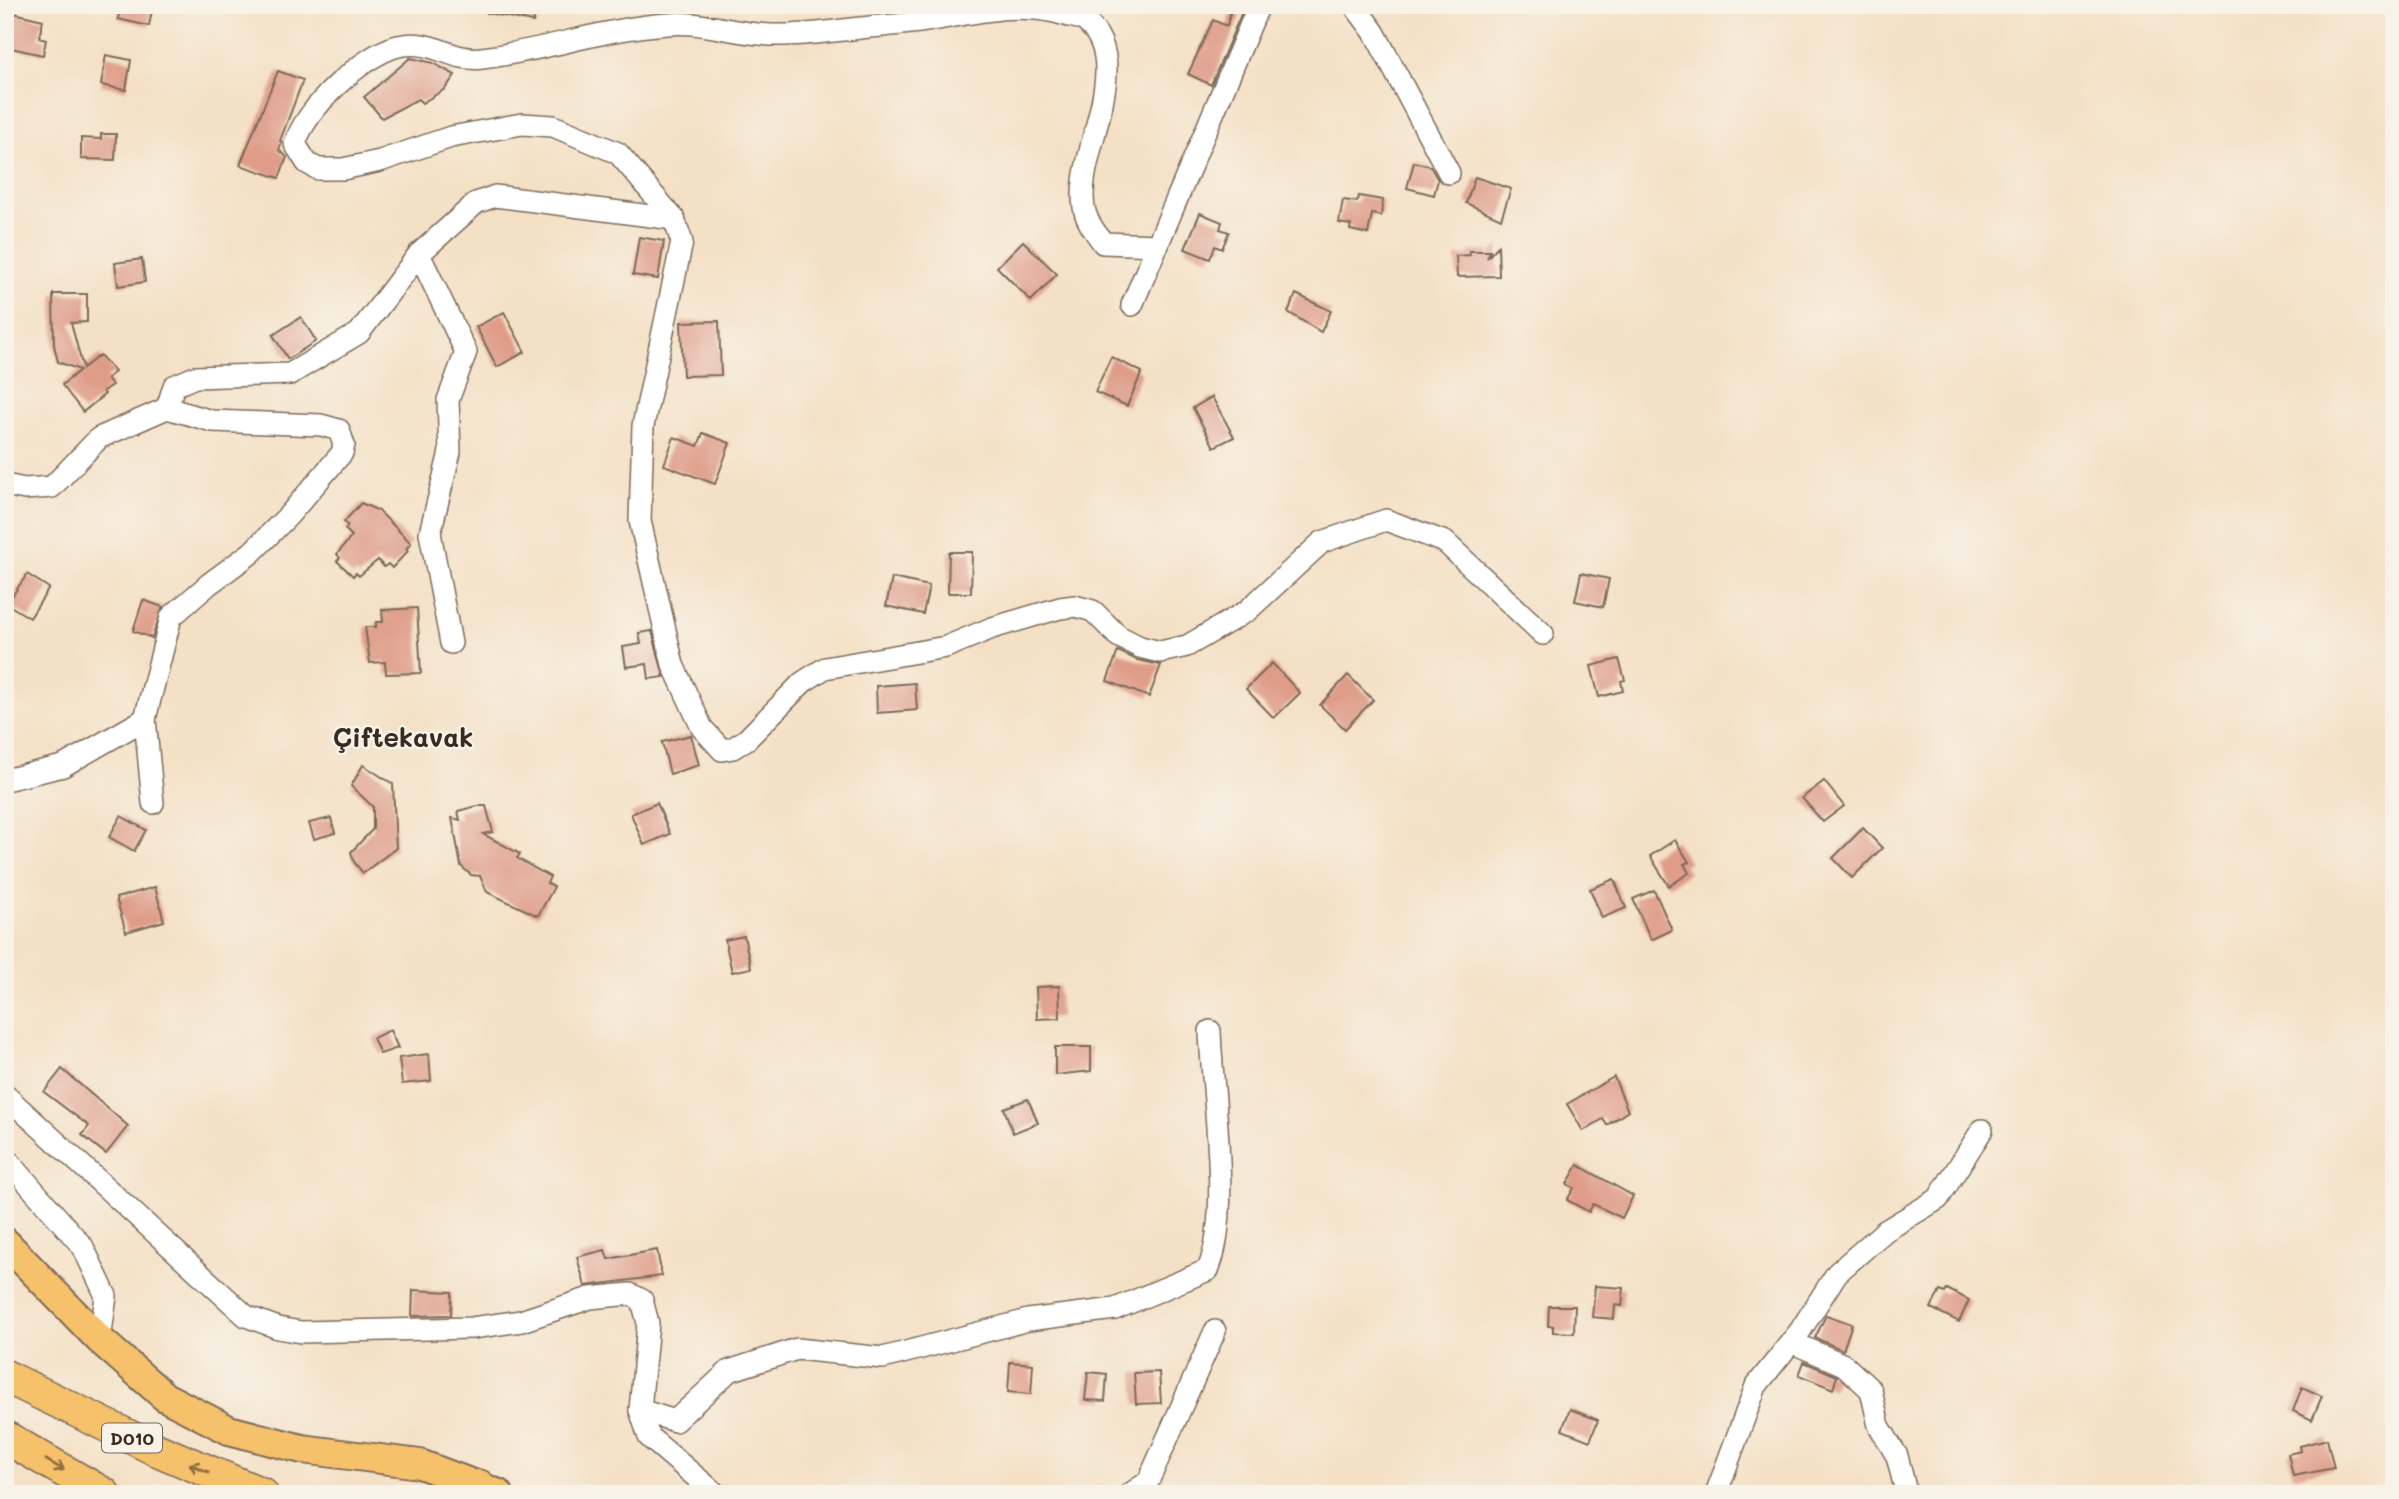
<svg xmlns="http://www.w3.org/2000/svg" width="2399" height="1499" viewBox="0 0 2399 1499" font-family="Mali,sans-serif">
<rect width="100%" height="100%" fill="#f7f3e8"/>
<filter id="ink" filterUnits="userSpaceOnUse"><feTurbulence type="fractalNoise" baseFrequency=".0143" numOctaves="2"/><feDisplacementMap in="SourceGraphic" scale="14" xChannelSelector="R" yChannelSelector="G"/><feConvolveMatrix kernelMatrix="1 2 1 2 8 2 1 2 1" color-interpolation-filters="sRGB"/></filter>
<filter id="wash" filterUnits="userSpaceOnUse"><feTurbulence type="fractalNoise" baseFrequency=".00686" numOctaves="4" result="noise"/><feDisplacementMap in="SourceGraphic" scale="28" xChannelSelector="R" yChannelSelector="G"/><feGaussianBlur stdDeviation="1.57" result="paint"/><feColorMatrix in="noise" values="0 0 0 0 0 0 0 0 0 0 0 0 0 0 0 0 0 1.4 0 .05"/><feComposite in="paint" operator="in"/></filter>
<g filter="url(#wash)">
<rect width="100%" height="100%" fill="#f4e0c5"/>
<g id="blocks">
<g fill="#df9d89">
<path d="M120 5H153L149 26 118 19Z"/>
<path d="M488 5H537L533 22 487 13Z"/>
<path d="M1232 5H1245L1211 85 1188 74 1213 20 1227 26Z"/>
<path d="M14 13 43 20 39 38 46 40 43 55 6 47Z"/>
<path d="M106 55 131 60 126 90 101 85Z"/>
<path d="M410 58 433 63 455 75 445 89 422 103 418 99 382 118 364 97Z"/>
<path d="M278 71 303 80 280 141 282 142 279 150 287 157 279 178 240 165Z"/>
<path d="M101 134H116L115 160 81 159V138L101 139Z"/>
<path d="M1414 162 1430 166 1438 180 1434 195 1407 188Z"/>
<path d="M1475 177 1511 189 1501 219 1466 203Z"/>
<path d="M1359 196 1383 200 1381 216 1372 214 1368 234 1350 230 1351 225 1339 223 1343 200 1357 202Z"/>
<path d="M1200 213 1222 222 1220 229 1229 232 1222 249 1215 246 1210 259 1185 249Z"/>
<path d="M639 237 664 241 658 279 633 275Z"/>
<path d="M1023 241 1057 274 1031 301 997 267Z"/>
<path d="M1498 246 1499 276 1457 277 1456 256 1470 255 1469 251H1490L1487 258Z"/>
<path d="M142 259 145 282 118 286 115 263Z"/>
<path d="M53 294H87V322L71 323 83 368 100 355 115 372 107 378 112 385 103 391 105 394 83 412 62 385 80 370 58 362 54 345Z"/>
<path d="M1296 294 1331 311 1321 332 1288 312Z"/>
<path d="M504 312 525 352 497 367 476 327Z"/>
<path d="M301 317 316 341 288 359 273 335Z"/>
<path d="M719 321 721 375 683 376 681 322Z"/>
<path d="M1111 357 1142 372 1127 406 1095 392Z"/>
<path d="M1212 397 1234 437 1214 447 1193 408Z"/>
<path d="M703 433 730 443 715 484 664 465 674 437 698 446Z"/>
<path d="M361 503 379 511 411 543 406 549 408 551 392 568 388 564 384 567 378 560 359 576 356 573 353 576 337 561 340 558 337 554 352 536 345 529 348 526 344 522Z"/>
<path d="M949 552H972L971 593H948Z"/>
<path d="M1581 573 1609 579 1603 607 1575 601Z"/>
<path d="M27 574 49 588 30 618 7 604Z"/>
<path d="M892 578 929 586 923 614 886 606Z"/>
<path d="M143 600 163 607 152 638 133 631Z"/>
<path d="M417 608 421 673 386 674 385 662 370 663 365 627H376V622H383L382 610Z"/>
<path d="M652 631 664 677 649 679 647 664 626 667 623 647 641 644 639 633Z"/>
<path d="M1118 651 1137 660 1161 665 1149 697 1107 681Z"/>
<path d="M1619 659 1625 680 1621 681 1623 691 1599 697 1591 666Z"/>
<path d="M1272 663 1300 693 1274 718 1246 689Z"/>
<path d="M1348 675 1373 700 1345 729 1320 705Z"/>
<path d="M915 683 917 710 877 713 876 686Z"/>
<path d="M691 735 699 765 670 774 662 742Z"/>
<path d="M363 765 393 784 396 848 363 873 354 862 351 852 373 829V807L351 786Z"/>
<path d="M1824 781 1844 806 1823 822 1802 798Z"/>
<path d="M657 803 670 834 644 845 631 814Z"/>
<path d="M477 806H486L493 832 483 834 520 854 517 858 550 877 547 883 554 887 538 916 487 892 480 876 471 875 461 866 452 818 460 820 458 811Z"/>
<path d="M121 816 146 830 134 851 109 837Z"/>
<path d="M331 818 335 833 314 839 309 823Z"/>
<path d="M1863 828 1882 848 1852 878 1833 858Z"/>
<path d="M1675 840 1689 862 1684 864 1689 873 1669 886 1650 856Z"/>
<path d="M1614 879 1626 908 1602 918 1590 889Z"/>
<path d="M155 887 164 921 126 932 116 898Z"/>
<path d="M1654 890 1672 930 1651 940 1633 899Z"/>
<path d="M744 936 751 968 732 972 725 940Z"/>
<path d="M1059 986 1060 1018 1037 1019 1036 987Z"/>
<path d="M390 1030 398 1048 380 1054 373 1038Z"/>
<path d="M1055 1047H1091V1071L1055 1075Z"/>
<path d="M429 1054 431 1081 402 1084 399 1058Z"/>
<path d="M62 1069 128 1126 106 1154 82 1135 89 1126 44 1092Z"/>
<path d="M1614 1077 1628 1111 1607 1125 1603 1119 1583 1131 1567 1104Z"/>
<path d="M1028 1099 1038 1123 1013 1133 1004 1108Z"/>
<path d="M1578 1165 1633 1196 1622 1218 1593 1204 1589 1212 1567 1200 1574 1188 1567 1184Z"/>
<path d="M605 1250 608 1259 657 1250 662 1276 585 1286 577 1257Z"/>
<path d="M1595 1286 1624 1288 1622 1306 1615 1305 1614 1319 1592 1317Z"/>
<path d="M1947 1289 1969 1300 1959 1322 1931 1308 1940 1291 1945 1293Z"/>
<path d="M413 1290 452 1292 451 1315 412 1316Z"/>
<path d="M1549 1306H1575L1574 1333 1553 1332V1326H1548Z"/>
<path d="M1826 1315 1852 1324 1843 1350 1815 1338Z"/>
<path d="M1010 1362 1033 1364 1031 1394 1008 1392Z"/>
<path d="M1804 1362 1837 1376 1833 1389 1799 1375Z"/>
<path d="M1088 1372 1107 1374 1105 1401 1085 1400Z"/>
<path d="M1159 1372 1161 1403 1136 1404 1134 1373Z"/>
<path d="M2302 1387 2322 1396 2312 1420 2293 1411Z"/>
<path d="M1570 1409 1598 1420 1590 1441 1562 1430Z"/>
<path d="M2327 1439 2334 1468 2293 1476 2288 1454 2301 1451 2300 1446Z"/>
</g>
</g>
</g>
<g filter="url(#ink)">
<use href="#blocks" fill-opacity="0" stroke="#7c6a58" stroke-width="2"/>
<g fill="none" stroke-linecap="round" stroke-linejoin="round">
<g stroke="#7c6a58" stroke-width="24">
<g id="minor">
<path d="M1354 5 1374 32 1449 173"/>
<path d="M1158 245 1103 243C1097 234 1089 225 1086 215 1068 164 1139 66 1086 22 1082 18 1072 17 1066 15 1019 0 974 13 927 21 902 25 877 26 852 29 825 32 798 36 771 35 736 34 703 21 668 24 605 28 544 51 482 58 450 62 434 38 398 46 362 55 305 109 295 144L307 163 318 169H343L380 161 451 137 522 124 553 126 618 153 674 219 682 242 643 426 640 521 673 665 702 728 722 750 733 748 747 739 803 682 825 668 946 647 992 628 1060 608 1075 606 1093 611 1118 636 1140 647 1160 652 1187 646 1247 611 1322 542 1386 520 1445 542 1543 634"/>
<path d="M419 254 466 352 448 400 450 452 430 533 451 643"/>
<path d="M1132 305 1259 5"/>
<path d="M167 408 174 386 195 377 290 374 359 333 419 254 476 203 495 196 674 219"/>
<path d="M5 485 25 489 52 487 99 438 167 408 212 421 321 425 339 430 344 445 342 453 289 515 251 553 209 584 171 617 145 719 153 803"/>
<path d="M5 780 63 766 145 719"/>
<path d="M5 1095 246 1316 278 1328 301 1332 472 1328 521 1321 590 1298 630 1294 642 1300 648 1323 640 1410 649 1437 716 1494"/>
<path d="M5 1157 83 1247 106 1296 100 1340"/>
<path d="M1791 1342 1844 1365 1871 1390 1879 1426 1897 1456 1905 1488"/>
<path d="M640 1410 675 1421 729 1371 797 1349 883 1358 1028 1320 1115 1309 1208 1270C1232 1213 1212 1095 1210 1031"/>
<path d="M1130 1494 1148 1482 1215 1331"/>
<path d="M1716 1494 1756 1386 1800 1331 1837 1273 1885 1231 1938 1199 1982 1130"/>
</g>
</g>
<g stroke="#7c6a58" stroke-width="32">
<path id="major" d="M5 1242 100 1340 165 1397 229 1430 302 1449 420 1464 499 1494"/>
</g>
<g stroke="#7c6a58" stroke-width="35">
<g id="highway">
<path d="M5 1376 155 1449 262 1494"/>
<path d="M5 1437 104 1494"/>
<path d="M475 1494 479 1486"/>
</g>
</g>
<use href="#minor" stroke="#fff" stroke-width="21"/>
<use href="#major" stroke="#f5c16b" stroke-width="28"/>
<use href="#highway" stroke="#f5c16b" stroke-width="32"/>
</g>
<defs><path id="oneway-shaft" d="M-6 0H5M1.5-3L5.5 0L1.5 3" fill="none" stroke-width="1.6" stroke-linecap="round" stroke-linejoin="round" transform="scale(1.75)"/></defs>
<g stroke="#8f6e41">
<use href="#oneway-shaft" transform="translate(55 1465) rotate(30)"/>
<use href="#oneway-shaft" transform="translate(199 1468) rotate(-157)"/>
</g>
</g>
<g text-anchor="middle" dominant-baseline="central" stroke-width="5" stroke-linejoin="round" paint-order="stroke">
<rect fill="#f7f3e8" stroke="#73665b" stroke-width="2" x="102" y="1423.5" width="60" height="29" rx="5"/>
<g font-size="18" font-weight="bold" fill="#3b2a1e">
<text x="132" y="1438">D010</text>
</g>
<g font-size="26" font-weight="bold" fill="#3b2a1e" stroke="#f7f3e8">
<text x="403" y="737">Çiftekavak</text>
</g>
</g>
<rect width="2399" height="1499" fill="none" stroke="#f7f3e8" stroke-width="28"/>
</svg>
